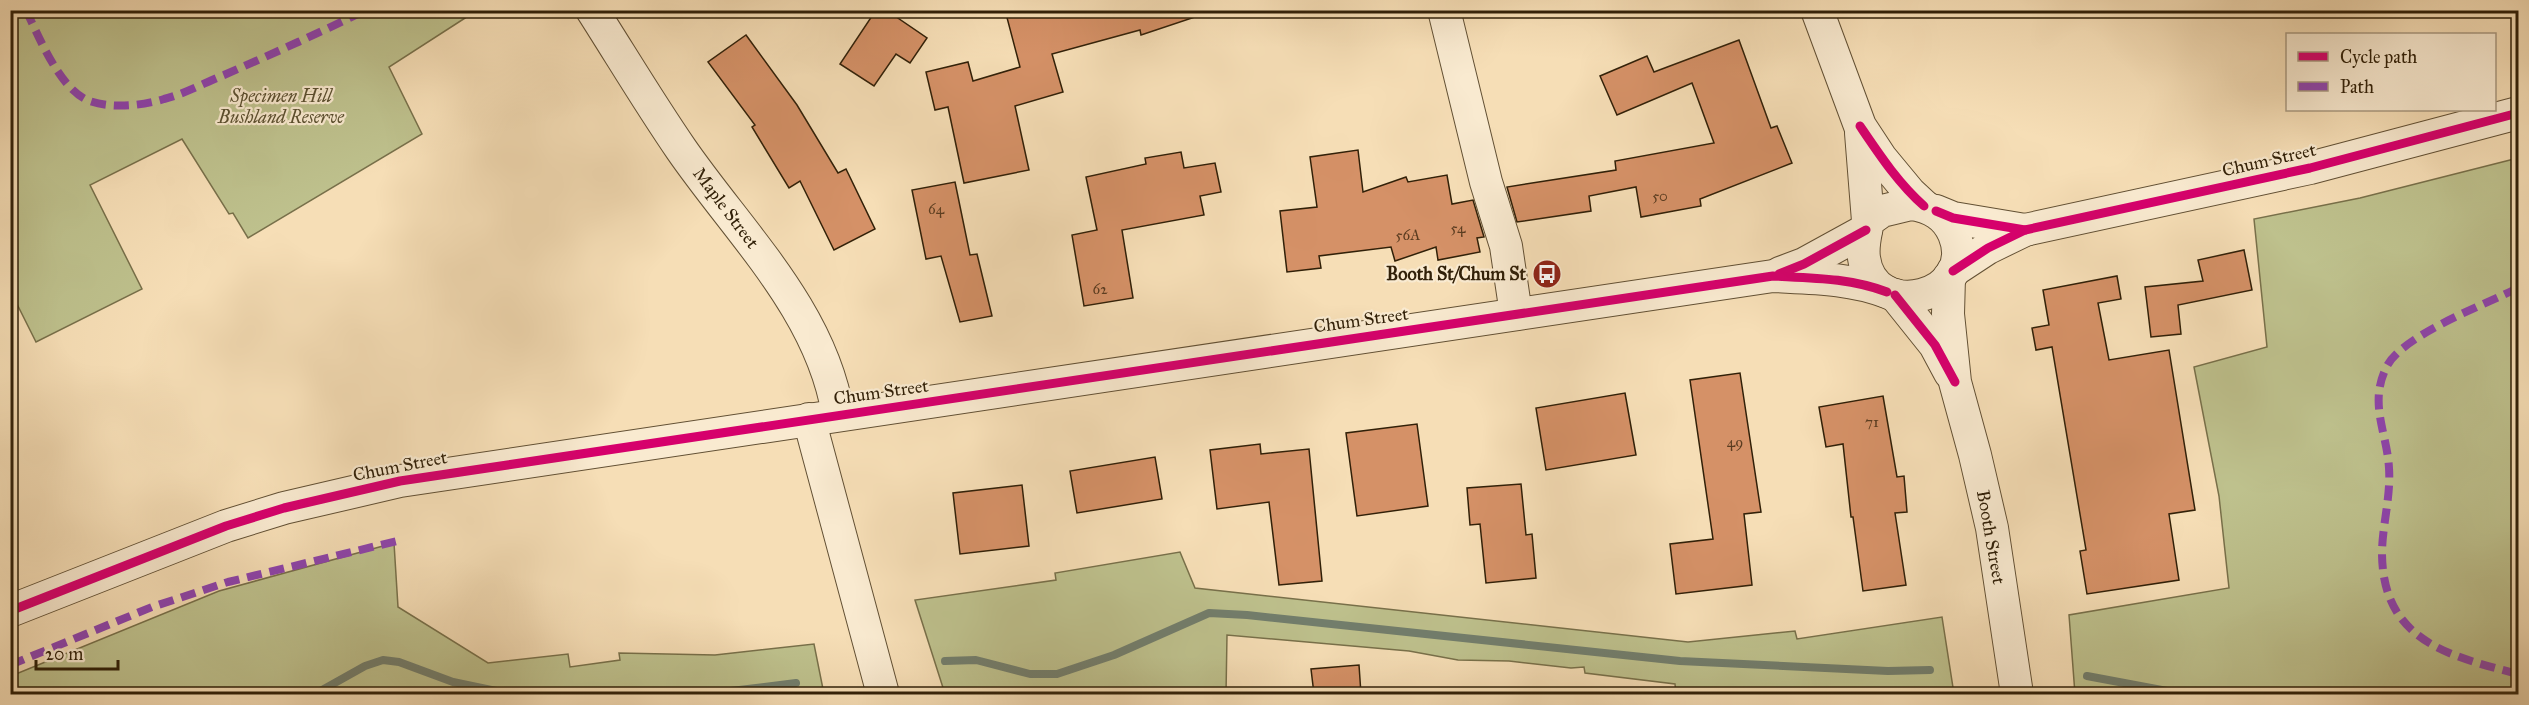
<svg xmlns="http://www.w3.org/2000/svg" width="2529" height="705" viewBox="0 0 2529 705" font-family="'IM FELL Great Primer',serif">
<rect width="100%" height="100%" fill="#f6deb6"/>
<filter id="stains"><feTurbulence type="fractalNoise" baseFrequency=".00333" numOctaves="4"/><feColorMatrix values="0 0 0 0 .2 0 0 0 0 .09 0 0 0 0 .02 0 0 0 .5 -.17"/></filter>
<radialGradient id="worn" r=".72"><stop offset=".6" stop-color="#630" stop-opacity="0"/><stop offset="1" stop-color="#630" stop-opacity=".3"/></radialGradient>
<g fill="#bec18d" stroke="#78704a" stroke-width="1.5">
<path d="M11 10H476V11L389 67 422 134 248 238 233 213 229 214 182 139 90 185 142 289 36 342 11 292Z"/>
<path d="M2518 158V694H2075L2069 615 2229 588 2219 496 2194 367 2267 347 2254 219 2360 198Z"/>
<path d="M394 543 398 607 488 663 568 654 570 667 620 660 619 653 715 655 814 644 824 694H11V676L219 591Z"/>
<path d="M1180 552 1195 588 1688 642 1795 631 1797 639 1942 617 1954 694H1676L1675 684 1585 673 1584 667 1571 668 1509 661 1458 660 1409 651 1227 635 1226 694H945L915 600 1056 580 1055 573Z"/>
</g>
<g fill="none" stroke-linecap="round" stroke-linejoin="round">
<g stroke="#727e6d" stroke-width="8">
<path d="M945 661 976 660 1030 674H1057L1114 655 1209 613 1247 615 1680 661 1888 671 1930 670"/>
<path d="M2087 676 2183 694"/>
<path d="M315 694 365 666 383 660 399 662 453 682 511 694"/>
<path d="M706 694 796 683"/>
</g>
</g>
<g fill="#d59167" stroke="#312008" stroke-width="1.5">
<path d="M876 10H886L927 38 910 63 896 54 874 86 840 64Z"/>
<path d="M1005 10H1201V15L1141 35 1140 30 1052 54 1063 92 1015 106 1029 170 964 183 948 107 935 110 926 72 968 62 973 81 1020 67Z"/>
<path d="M746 35 797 105 838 173 846 169 875 229 834 250 800 181 789 188 752 127 755 125 708 62Z"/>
<path d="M1739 40 1771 128 1777 126 1792 163 1700 199 1701 206 1641 217 1636 187 1589 196 1591 211 1517 222 1507 187 1616 170 1615 161 1714 143 1692 83 1617 115 1600 76 1647 56 1654 72Z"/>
<path d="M1358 150 1363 192 1406 177 1408 182 1447 175 1452 204 1473 200 1484 237 1477 238 1480 252 1438 260 1436 247 1395 261 1391 247 1319 256 1321 268 1287 272 1280 211 1317 207 1310 157Z"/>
<path d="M1181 152 1184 168 1215 163 1221 192 1200 196 1204 215 1122 230 1133 298 1084 306 1072 235 1097 230 1086 177 1146 164 1145 158Z"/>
<path d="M955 182 970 255 977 254 992 316 960 322 941 256 926 259 912 190Z"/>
<path d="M2244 250 2252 290 2178 305 2181 334 2151 337 2145 287 2203 281 2198 260Z"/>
<path d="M2117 276 2121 299 2098 303 2109 360 2169 350 2195 510 2169 514 2179 580 2087 594 2080 551 2086 550 2052 347 2036 350 2032 328 2049 325 2043 290Z"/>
<path d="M1740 373 1761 512 1744 514 1752 585 1676 594 1670 544 1713 539 1690 380Z"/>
<path d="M1625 393 1636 455 1546 470 1536 408Z"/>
<path d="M1883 396 1897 477 1904 476 1907 512 1895 513 1906 585 1863 591 1853 517H1851L1843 444 1826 447 1819 407Z"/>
<path d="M1417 424 1428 506 1357 516 1346 433Z"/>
<path d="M1260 444 1261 454 1309 449 1322 581 1279 585 1269 502 1217 509 1210 450Z"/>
<path d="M1155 457 1162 499 1077 513 1070 471Z"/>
<path d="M1521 484 1526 535 1532 534 1536 578 1486 583 1480 524 1470 525 1467 488Z"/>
<path d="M1022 485 1029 546 960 554 953 493Z"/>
<path d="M1359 665 1361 694H1314L1311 669Z"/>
</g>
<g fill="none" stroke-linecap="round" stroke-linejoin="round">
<g stroke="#625034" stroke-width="34">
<g id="minor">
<path d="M592 10C622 57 650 104 681 149 739 233 821 310 838 414"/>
<path d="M1444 10 1486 182 1506 246 1516 314"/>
<path d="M1817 10 1860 126 1881 158 1910 193 1924 206"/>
<path d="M1861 133 1868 221"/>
<path d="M1911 204C1931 207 1946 215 1954 234 1980 297 1873 325 1864 258 1862 245 1866 233 1868 221L1882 211Z"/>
<path d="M1936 211 1953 218 2025 230"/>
<path d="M1953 271 1988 248 2025 230 2310 168 2518 113"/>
<path d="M1780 273 1804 264 1866 230"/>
<path d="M1949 277 1948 314 1955 382 1975 455 1992 528 2017 694"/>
<path d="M1895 295 1935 345 1950 373"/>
<path d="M809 419 883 694"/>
<path d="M10 611 226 526 284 508 400 481 1773 276C1813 278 1850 278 1887 292"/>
</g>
</g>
<use href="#minor" stroke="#f9ead0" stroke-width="32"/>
<g stroke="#8e44ad" stroke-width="8" stroke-dasharray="15 8" stroke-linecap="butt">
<path d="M26 10C39 37 59 87 87 100 110 109 141 106 164 99 184 94 204 83 224 75 272 54 319 33 366 10"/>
<path d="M2518 288C2486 304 2403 335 2387 366 2368 403 2387 432 2389 468 2391 497 2382 526 2382 554 2383 641 2449 656 2518 674"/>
<path d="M10 665 152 607 228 582 397 541"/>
</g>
<g stroke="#f9ead0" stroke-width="13">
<g id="cycleway">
<path d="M1860 126C1879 154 1898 183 1924 206"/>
<path d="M1936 211 1953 218 2025 230"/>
<path d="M1953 271 1988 248 2025 230 2310 168 2518 113"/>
<path d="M1779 274 1804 264 1866 230"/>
<path d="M1895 295 1935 345 1955 382"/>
<path d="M10 611 226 526 284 508 400 481 1773 276C1813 278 1850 278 1887 292"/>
</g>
</g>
<use href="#cycleway" stroke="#d6006c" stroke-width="9"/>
</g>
<defs>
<g id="bus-disc" transform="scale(1.5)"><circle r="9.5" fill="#8f2418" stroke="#f9ead0"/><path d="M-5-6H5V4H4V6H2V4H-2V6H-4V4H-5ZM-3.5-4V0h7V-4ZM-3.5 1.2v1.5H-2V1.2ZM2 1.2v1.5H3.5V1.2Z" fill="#fff"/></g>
</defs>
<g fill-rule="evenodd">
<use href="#bus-disc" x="1547" y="274"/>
</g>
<g text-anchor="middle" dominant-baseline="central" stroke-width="4.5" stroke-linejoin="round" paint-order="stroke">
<g font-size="15" fill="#5a3c20">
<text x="1660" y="196">50</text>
<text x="936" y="209">64</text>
<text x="1458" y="228">54</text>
<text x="1408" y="235">56A</text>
<text x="1100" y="289">62</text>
<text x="1872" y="422">71</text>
<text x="1735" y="442">49</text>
</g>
<g font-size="18" font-style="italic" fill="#5b5030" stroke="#f9ead0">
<text x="281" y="96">Specimen Hill<tspan x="281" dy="21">Bushland Reserve</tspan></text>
</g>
<g font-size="18" fill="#312008" stroke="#f9ead0">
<text transform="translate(2269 160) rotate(-13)">Chum Street</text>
<text transform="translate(726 208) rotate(53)">Maple Street</text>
<text transform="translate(1361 320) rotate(-8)">Chum Street</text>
<text transform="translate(881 392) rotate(-8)">Chum Street</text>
<text transform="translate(400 466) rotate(-11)">Chum Street</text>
<text transform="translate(1991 537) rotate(80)">Booth Street</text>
</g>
<g font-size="18" font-weight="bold" fill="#312008" stroke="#f9ead0" text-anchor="end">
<text x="1526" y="274">Booth St/Chum St</text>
</g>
</g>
<rect width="2529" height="705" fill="none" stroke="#f6deb6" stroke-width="36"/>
<rect x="12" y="12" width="2505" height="681" fill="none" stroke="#312008" stroke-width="3"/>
<rect x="18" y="18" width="2493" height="669" fill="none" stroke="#312008" stroke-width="1.5"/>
<rect x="2286" y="33" width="210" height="78" fill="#f9ead0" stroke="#a99980" stroke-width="1.5"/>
<rect x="2298" y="52" width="30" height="9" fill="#d6006c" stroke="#a99980" stroke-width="1.5"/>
<text x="2340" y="63" font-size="18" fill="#312008">Cycle path</text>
<rect x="2298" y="82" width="30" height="9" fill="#8e44ad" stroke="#a99980" stroke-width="1.5"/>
<text x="2340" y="93" font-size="18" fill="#312008">Path</text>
<path d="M36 660v9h82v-9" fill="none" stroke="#312008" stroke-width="3"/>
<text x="45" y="660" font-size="18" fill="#312008" stroke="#f9ead0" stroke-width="4.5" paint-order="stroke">20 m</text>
<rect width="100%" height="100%" filter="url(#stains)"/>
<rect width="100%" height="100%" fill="url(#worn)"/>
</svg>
